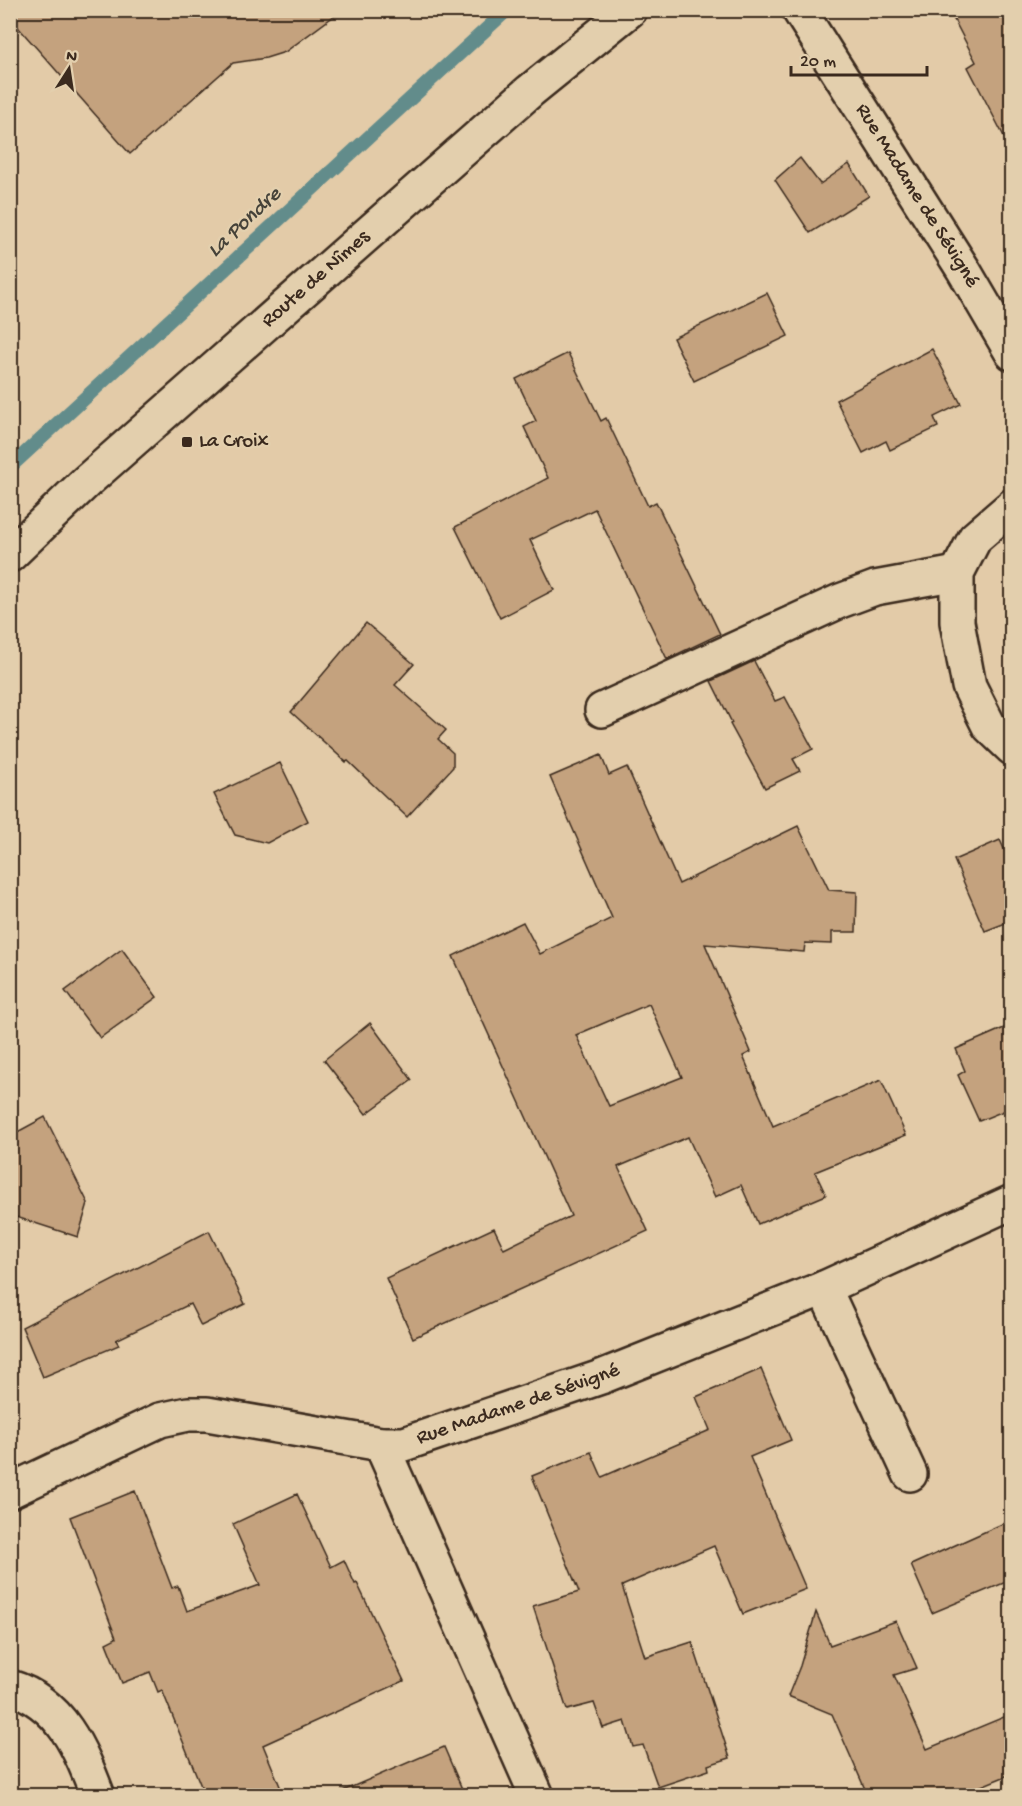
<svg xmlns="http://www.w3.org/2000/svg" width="1022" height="1806" viewBox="0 0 1022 1806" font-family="'Gochi Hand',sans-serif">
<rect width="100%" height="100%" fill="#e3cba8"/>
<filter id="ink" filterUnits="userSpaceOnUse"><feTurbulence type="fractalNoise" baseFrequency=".0167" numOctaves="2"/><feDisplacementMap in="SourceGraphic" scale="12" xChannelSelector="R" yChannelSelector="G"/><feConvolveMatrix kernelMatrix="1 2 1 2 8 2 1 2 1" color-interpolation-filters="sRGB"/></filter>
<g filter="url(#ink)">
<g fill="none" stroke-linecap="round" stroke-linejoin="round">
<path stroke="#628c8b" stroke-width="14" d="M10 467 507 10"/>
</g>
<g fill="#c4a27e" stroke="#3b2a1e" stroke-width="1.5" fill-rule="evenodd">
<path d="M10 10H342L285 52 266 58 233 63 130 154 10 18Z"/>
<path d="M949 10H1011V150L968 67 976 62Z"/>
<path d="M800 158 820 184 849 164 869 196 810 233 775 180Z"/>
<path d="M767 293 788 336 694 381 673 338Z"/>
<path d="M932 349 961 404 934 417 938 427 890 450 886 441 863 453 836 400Z"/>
<path d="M568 353 601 421 606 418 648 506 656 502 720 634 667 659 595 509 530 540 554 590 500 618 455 527 548 478 524 427 536 421 516 379Z"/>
<path d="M366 623 414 664 395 685 446 730 438 739 453 753V767L407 817 348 761 346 762 291 712Z"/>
<path d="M754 661 775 701 785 697 813 749 793 759 800 771 765 788 730 724 732 723 711 681Z"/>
<path d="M601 755 609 775 627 767 679 884 798 826 829 890 857 892 856 932H832V944L805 943 804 952 705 944 751 1052 743 1056 773 1126 881 1080 906 1135 815 1172 826 1195 758 1224 741 1185 715 1197 688 1137 618 1167 648 1231 413 1338 386 1278 494 1228 504 1249 571 1216 453 956 523 922 540 954 612 918 550 777ZM649 1004 682 1077 609 1106 576 1035Z"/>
<path d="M280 763 308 821 267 843 235 835 214 794Z"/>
<path d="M1000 840 1011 864V921L985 931 954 860Z"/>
<path d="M122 949 157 997 100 1038 65 991Z"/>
<path d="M370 1023 412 1080 366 1114 324 1060Z"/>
<path d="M1011 1025V1108L979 1121 958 1075 965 1071 956 1049Z"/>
<path d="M45 1117 88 1203 78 1237 10 1215V1136Z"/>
<path d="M209 1231 245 1304 201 1326 190 1304 116 1340 119 1345 43 1377 22 1327Z"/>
<path d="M761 1369 791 1440 750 1457 806 1589 743 1614 714 1546 622 1586 645 1657 692 1642 730 1758 708 1765 709 1770 658 1787 643 1745 633 1747 625 1721 603 1728 594 1703 567 1710 533 1606 579 1592 532 1476 591 1452 602 1477 710 1430 696 1397Z"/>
<path d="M135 1491 172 1588 178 1586 187 1611 260 1585 233 1524 297 1494 331 1567 344 1560 355 1584 357 1583 404 1681 263 1745 284 1796H205L162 1690 158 1692 150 1672 122 1683 106 1643 116 1638 70 1517Z"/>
<path d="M1011 1520V1580L932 1613 911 1565Z"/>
<path d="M816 1612 830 1645 896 1621 917 1668 894 1675 927 1749 1011 1714V1774L957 1796H868L832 1714 788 1696 800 1666Z"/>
<path d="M444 1747 465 1796H331Z"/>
</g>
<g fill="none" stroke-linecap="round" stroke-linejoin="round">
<g stroke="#3b2a1e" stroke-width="38">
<g id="street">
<path id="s1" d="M799 10 963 269 1012 353"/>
<path d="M1012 506 975 538 957 573V622L969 686 989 726 1012 748"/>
<path d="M602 710 840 601 875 588 957 573"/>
<path d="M824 1288 910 1474"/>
<path d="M381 1444 537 1796"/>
<path id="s2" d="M10 1491 160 1420 188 1414H207L381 1444H404L601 1377 824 1288 1012 1202"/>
<path d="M10 1687C62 1703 80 1749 98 1796"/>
</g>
</g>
<g stroke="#3b2a1e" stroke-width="38">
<g id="secondary">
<path id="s3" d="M10 555 87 481 530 91 630 10"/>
</g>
</g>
<use href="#street" stroke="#e3cfad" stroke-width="33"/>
<use href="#secondary" stroke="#e3cfad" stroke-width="33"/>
</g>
</g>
<rect fill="#3b2a1e" stroke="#e3cfad" stroke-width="2" x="181" y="436" width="12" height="12" rx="3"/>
<g text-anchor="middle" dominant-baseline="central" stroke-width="5" stroke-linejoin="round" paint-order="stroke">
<g font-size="21" fill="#3b2a1e" stroke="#e3cfad">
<text stroke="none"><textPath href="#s1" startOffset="220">Rue Madame de Sévigné</textPath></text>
<text stroke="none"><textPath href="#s3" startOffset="412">Route de Nîmes</textPath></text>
<text stroke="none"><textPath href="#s2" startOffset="534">Rue Madame de Sévigné</textPath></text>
</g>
<g font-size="21" fill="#3b2a1e" stroke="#e3cfad" text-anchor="start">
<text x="199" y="442">La Croix</text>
</g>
<g font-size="22" font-style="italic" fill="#454239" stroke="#e3cfad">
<text transform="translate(245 223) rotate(-43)">La Pondre</text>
</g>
</g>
<rect width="1022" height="1806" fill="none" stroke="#e3cfad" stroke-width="36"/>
<rect x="18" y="18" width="986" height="1770" fill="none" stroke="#3b2a1e" stroke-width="2" filter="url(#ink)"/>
<g transform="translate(69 69) rotate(12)" stroke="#e3cfad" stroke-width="4.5" paint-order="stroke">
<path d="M0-4.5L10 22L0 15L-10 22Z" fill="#3b2a1e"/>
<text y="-9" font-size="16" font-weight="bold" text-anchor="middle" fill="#3b2a1e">N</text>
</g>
<path d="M791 66v9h136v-9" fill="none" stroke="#3b2a1e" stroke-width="3"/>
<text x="800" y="66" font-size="18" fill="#3b2a1e" stroke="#e3cfad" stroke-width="4.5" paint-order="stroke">20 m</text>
</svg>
